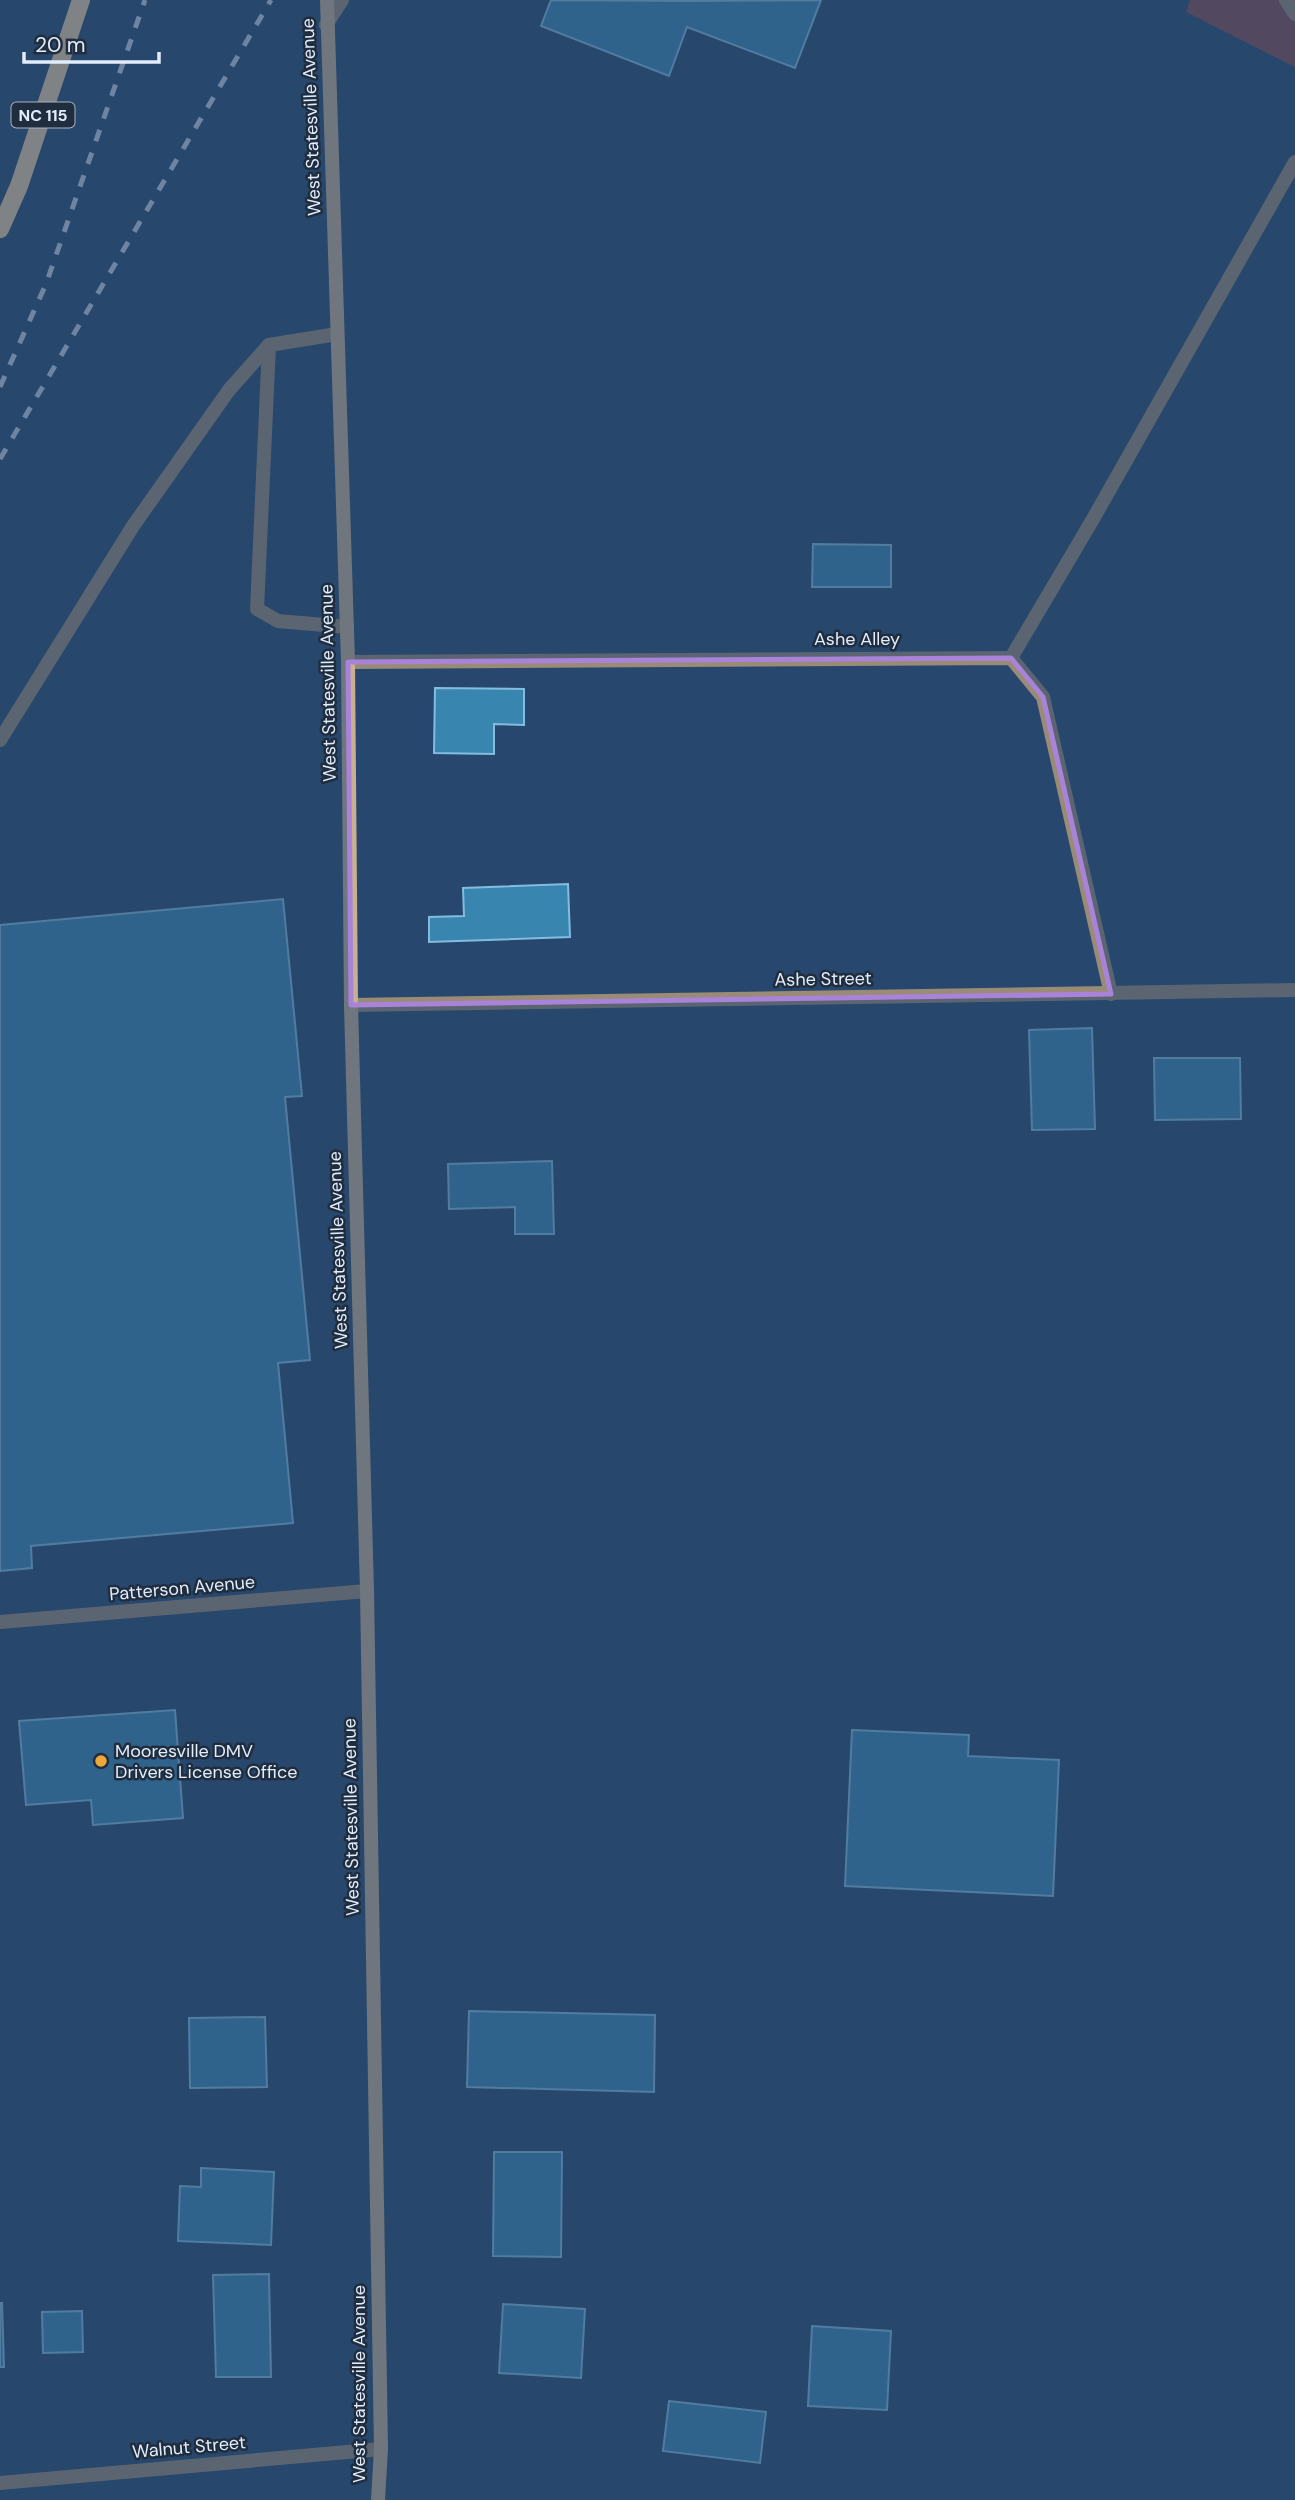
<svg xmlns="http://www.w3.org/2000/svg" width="1295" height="2500" viewBox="0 0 1295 2500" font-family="'DM Sans',sans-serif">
<rect width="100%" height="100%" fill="#28476e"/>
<path fill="#86494e" d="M1190 0H1295V67L1186 12Z"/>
<g fill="#3886b0" stroke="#83bcde" stroke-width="2">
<path d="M551 0 688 1 821 0 795 68 687 27 669 76 541 26Z"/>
<path d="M813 544 891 545V587H812Z"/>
<path d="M435 688 524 689V725L494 724V754L434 753Z"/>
<path d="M568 884 570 937 429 942V917L464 916 463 888Z"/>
<path d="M283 899 302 1096 285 1097 310 1360 278 1363 293 1523 31 1546 32 1568 0 1571V925Z"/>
<path d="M1092 1028 1095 1129 1032 1130 1029 1030Z"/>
<path d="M1154 1058H1240L1241 1119 1155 1120Z"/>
<path d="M552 1161 554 1234H515V1207L449 1209 448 1164Z"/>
<path d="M175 1710 183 1818 93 1825 91 1800 26 1805 19 1721Z"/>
<path d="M852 1730 969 1735 968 1756 1059 1760 1053 1896 845 1886Z"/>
<path d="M469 2011 655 2015 654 2092 467 2087Z"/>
<path d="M265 2017 267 2087 190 2088 189 2018Z"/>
<path d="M494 2152H562L561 2257 493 2256Z"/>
<path d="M201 2168 274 2172 271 2245 178 2241 180 2186 201 2187Z"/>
<path d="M269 2274 271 2377H216L213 2275Z"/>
<path d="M0 2303H2L4 2367H0Z"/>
<path d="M503 2304 585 2309 581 2378 499 2373Z"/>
<path d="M82 2311 83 2352 43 2353 42 2312Z"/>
<path d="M812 2326 891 2331 887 2410 808 2406Z"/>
<path d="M669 2401 766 2412 760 2463 663 2451Z"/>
</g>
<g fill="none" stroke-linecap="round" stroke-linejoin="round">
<g stroke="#9a8b76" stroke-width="14">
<path d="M1286 0 1295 14"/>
<path d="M269 345 257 609 278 621 347 627"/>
<path d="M1011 658 1093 519 1295 162"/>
<path d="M0 740 133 526 229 390 269 345 337 334"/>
</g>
<g stroke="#9a8b76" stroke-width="14">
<path d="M326 25 342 0"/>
<path d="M348 662 1011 658 1043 697 1111 994"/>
<path d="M351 1005 1295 990"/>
<path d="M0 1622 367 1591"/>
<path d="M0 2483 381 2449"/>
</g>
<path stroke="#c8b090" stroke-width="14" d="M327 0 348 662 351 1005 367 1591 381 2449 378 2500"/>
<path stroke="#eccda3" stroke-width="18" d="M0 229 19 186 81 0"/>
<g stroke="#c2d0e3" stroke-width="5" stroke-dasharray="12 12" stroke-linecap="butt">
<path d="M0 387 46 284 145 0"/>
<path d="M0 459 271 0"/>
</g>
</g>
<path d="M0 0H1295V2500H0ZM1011 658 1043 697 1111 994 351 1005 348 662Z" fill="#28476e" fill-opacity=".55" fill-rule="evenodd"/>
<path fill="none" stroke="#a983da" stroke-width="5" stroke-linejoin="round" d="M1011 658 1043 697 1111 994 351 1005 348 662Z"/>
<circle fill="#eca93a" stroke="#1f2d3f" stroke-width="2.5" cx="101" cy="1761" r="7"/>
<g text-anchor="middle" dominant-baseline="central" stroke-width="5" stroke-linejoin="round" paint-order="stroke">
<rect fill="#1f2d3f" stroke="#a8b3c3" stroke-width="2" x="11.5" y="102.5" width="63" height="25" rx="5"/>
<g font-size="16" font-weight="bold" fill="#e2edfb">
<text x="43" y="115">NC 115</text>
</g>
<g font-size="18" fill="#e2edfb" stroke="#1f2d3f">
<text transform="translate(311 117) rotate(-92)">West Statesville Avenue</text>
<text x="857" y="639">Ashe Alley</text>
<text transform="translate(328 683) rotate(-91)">West Statesville Avenue</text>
<text transform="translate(823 979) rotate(-1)">Ashe Street</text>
<text transform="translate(338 1250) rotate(-92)">West Statesville Avenue</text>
<text transform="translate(182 1588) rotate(-5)">Patterson Avenue</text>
<text transform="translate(351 1817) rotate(-91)">West Statesville Avenue</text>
<text transform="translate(359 2384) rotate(-90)">West Statesville Avenue</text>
<text transform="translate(189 2447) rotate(-5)">Walnut Street</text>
</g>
<g font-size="18" fill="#e2edfb" stroke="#1f2d3f" text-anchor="start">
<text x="115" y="1751">Mooresville DMV<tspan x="115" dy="21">Drivers License Office</tspan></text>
</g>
</g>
<path d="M24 52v10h135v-10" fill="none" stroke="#e2edfb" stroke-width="3.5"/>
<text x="35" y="52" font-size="21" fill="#e2edfb" stroke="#1f2d3f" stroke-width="5" paint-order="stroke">20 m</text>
</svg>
